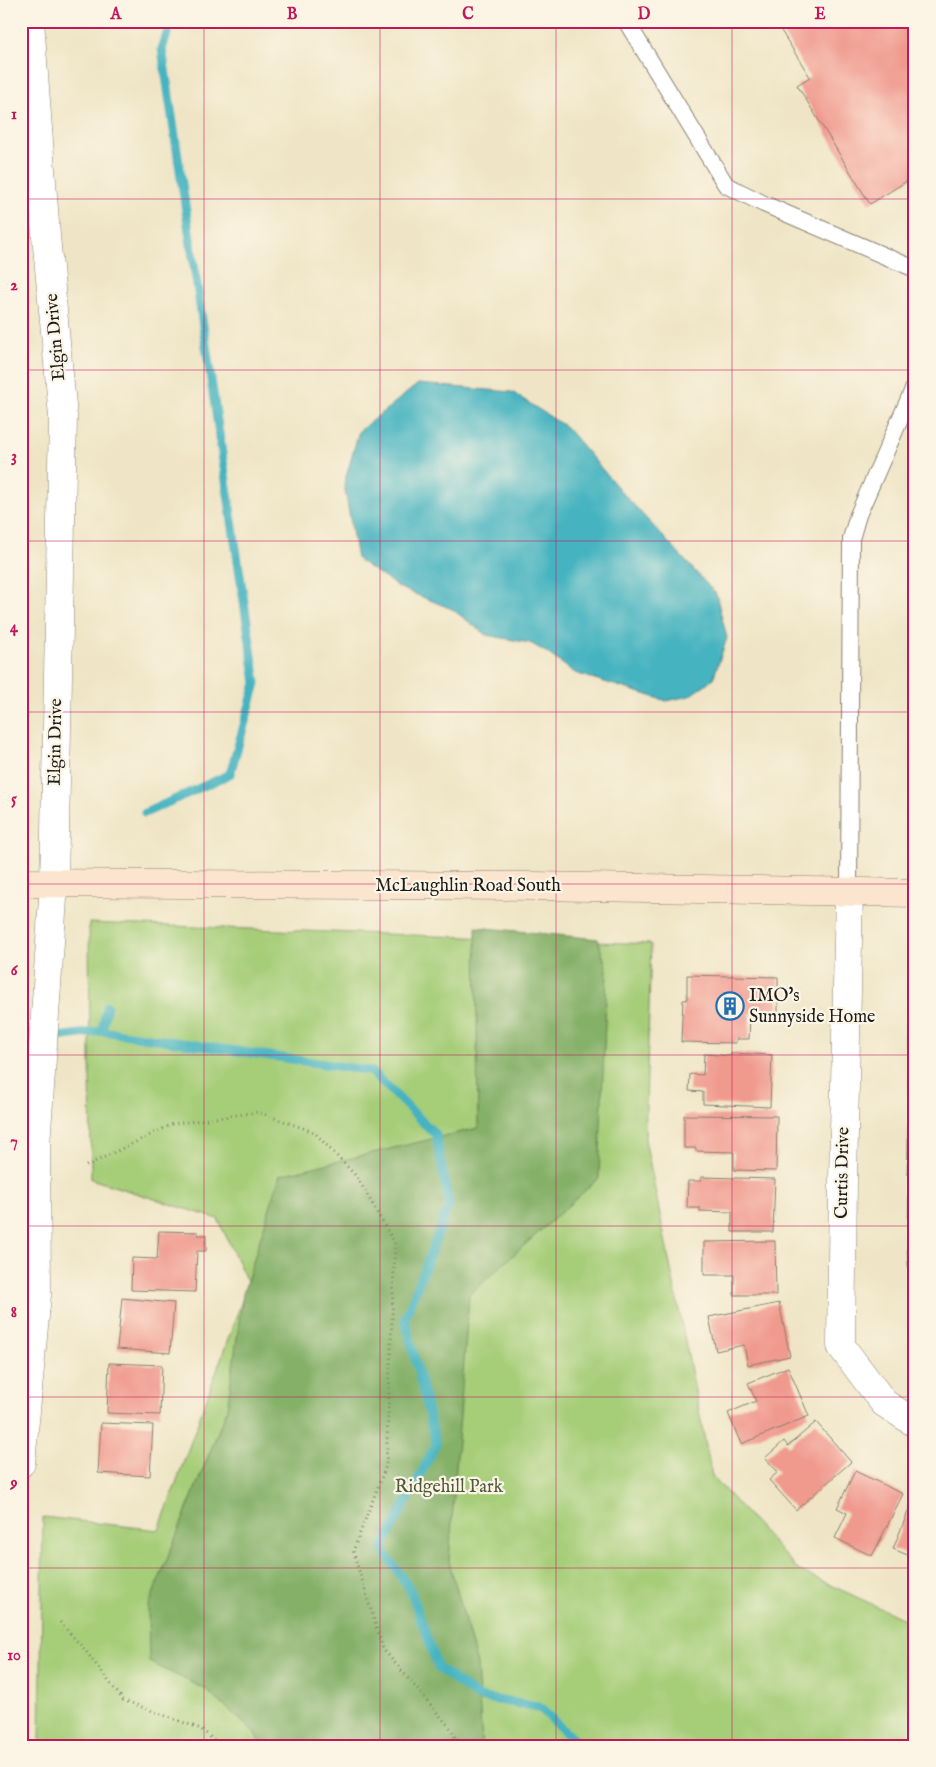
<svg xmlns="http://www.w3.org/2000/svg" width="936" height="1767" viewBox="0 0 936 1767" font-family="'IM FELL English',serif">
<rect width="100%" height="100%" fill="#fcf5e5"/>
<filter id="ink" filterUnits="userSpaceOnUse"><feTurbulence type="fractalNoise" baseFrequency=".02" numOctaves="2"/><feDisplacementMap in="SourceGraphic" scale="10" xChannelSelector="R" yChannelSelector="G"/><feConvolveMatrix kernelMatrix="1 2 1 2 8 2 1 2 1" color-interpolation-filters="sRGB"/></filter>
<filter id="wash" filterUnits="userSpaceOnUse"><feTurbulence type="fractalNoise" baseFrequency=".0096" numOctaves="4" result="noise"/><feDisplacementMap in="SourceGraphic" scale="20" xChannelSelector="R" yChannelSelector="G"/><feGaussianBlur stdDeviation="1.12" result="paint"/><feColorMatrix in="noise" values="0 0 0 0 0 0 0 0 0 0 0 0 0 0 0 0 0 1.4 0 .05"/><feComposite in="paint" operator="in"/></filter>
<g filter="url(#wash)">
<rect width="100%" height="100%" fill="#efe5c6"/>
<path fill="#a6cd78" stroke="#61744a" d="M89 923 651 944 645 1139 712 1476 798 1570 915 1624V1746H40L43 1517 159 1530 248 1284 218 1219 91 1179Z"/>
<path fill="#84b068" stroke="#506642" d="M476 927 598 939 607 970 599 1178 469 1295 449 1561 477 1664 482 1744V1746H262L253 1731 205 1689 149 1662 148 1607 227 1409 243 1294 280 1175 478 1128Z"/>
<path fill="#45b3c0" stroke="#30686e" d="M418 384 512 392 566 427 620 490 716 594 727 638 713 679 689 696 667 701 575 673 546 652 530 643 486 635 452 609 400 588 357 559 344 484 359 431Z"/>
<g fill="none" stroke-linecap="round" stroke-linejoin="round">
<g stroke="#45b3c0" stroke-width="9">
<path d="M145 813 230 774 256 683 162 49 171 21"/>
<path d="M102 1031 107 1006"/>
<path d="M21 1042 102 1031 371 1071 436 1135 449 1205 405 1319 436 1444 382 1549 410 1589 438 1668 478 1697 539 1707 580 1746"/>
</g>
</g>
<g id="blocks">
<g fill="#f0998d">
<path d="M775 21H902L915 42V176L870 204 797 85 810 77Z"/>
<path d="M687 975 778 977V1014L750 1013 749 1039H736V1043L681 1042 682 1018 683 1000H687Z"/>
<path d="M911 994H915V1049H910Z"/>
<path d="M731 1053 772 1055 770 1107 703 1104V1092L689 1091 690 1074 703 1075 704 1054 731 1056Z"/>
<path d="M909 1057H915V1112H908Z"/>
<path d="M684 1115 777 1116 776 1171 734 1170V1152L696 1151V1148H684Z"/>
<path d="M909 1118H915V1174H907Z"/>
<path d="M701 1177 775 1179 773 1232H732V1212L700 1211V1208H687L688 1181H701Z"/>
<path d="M909 1179 915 1180V1236H908Z"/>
<path d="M159 1231 198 1232V1235H206V1251H197L195 1292 131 1290 132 1258 157 1259Z"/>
<path d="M775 1241 776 1295H734V1275H704V1242Z"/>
<path d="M915 1245V1297H910L907 1246Z"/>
<path d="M122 1298 174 1303 170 1353 117 1349Z"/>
<path d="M779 1303 790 1356 748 1365 744 1345 716 1351 709 1317Z"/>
<path d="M109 1363 162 1365 160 1415 107 1413Z"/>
<path d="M788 1367 809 1416 741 1444 728 1413 756 1401 748 1383Z"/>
<path d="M816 1422 851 1462 796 1510 769 1480 778 1472 765 1458 784 1441 788 1446Z"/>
<path d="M101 1423 153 1425 150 1476 98 1473Z"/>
<path d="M855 1471 903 1494 872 1556 835 1538 847 1513 837 1508Z"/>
<path d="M913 1499 915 1500V1558L893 1549Z"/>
</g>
</g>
</g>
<g filter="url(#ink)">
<use href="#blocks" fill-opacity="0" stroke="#868071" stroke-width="1"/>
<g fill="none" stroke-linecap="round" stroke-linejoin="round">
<g stroke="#868071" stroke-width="18">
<g id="service">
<path d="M626 21 726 185 764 204 915 269"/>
<path d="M849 892 851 539 858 515 915 385"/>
</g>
</g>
<g stroke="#868071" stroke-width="29">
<g id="minor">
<path d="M30 21 46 236 63 416 54 884"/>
<path d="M849 892 843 1181 841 1346 884 1403 915 1423"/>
</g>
</g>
<g stroke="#868071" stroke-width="29">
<path id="tertiary" d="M21 1463 37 1295 36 1145 54 884"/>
</g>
<g stroke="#868071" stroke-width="29">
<path id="secondary" d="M21 883 534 886 915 893"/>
</g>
<g stroke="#868071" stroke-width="3" stroke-dasharray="1 4" stroke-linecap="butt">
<path d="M86 1166 173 1124 258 1112 314 1132 357 1177 395 1244 386 1466 353 1551 383 1649 452 1730 458 1746"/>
<path d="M60 1622 85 1650 123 1700 201 1729 221 1746"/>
</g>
<use href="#service" stroke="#fff" stroke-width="16"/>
<use href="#minor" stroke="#fff" stroke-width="28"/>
<use href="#tertiary" stroke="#fff" stroke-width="28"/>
<use href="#secondary" stroke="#fce5cf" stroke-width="28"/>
</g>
</g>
<path fill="none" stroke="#c2185b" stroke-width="1" stroke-opacity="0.55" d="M204 21V1746M380 21V1746M556 21V1746M732 21V1746M21 199H915M21 370H915M21 541H915M21 712H915M21 884H915M21 1055H915M21 1226H915M21 1397H915M21 1568H915"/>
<defs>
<g id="building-ring" transform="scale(1.4375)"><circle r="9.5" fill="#fcf5e5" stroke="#1f6fb2" stroke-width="1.5"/><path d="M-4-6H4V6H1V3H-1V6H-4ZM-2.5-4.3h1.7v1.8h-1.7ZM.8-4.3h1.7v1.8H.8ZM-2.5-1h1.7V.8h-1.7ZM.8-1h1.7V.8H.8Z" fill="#1f6fb2"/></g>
</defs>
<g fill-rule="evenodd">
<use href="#building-ring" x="730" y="1006"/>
</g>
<g text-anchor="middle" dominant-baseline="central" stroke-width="4.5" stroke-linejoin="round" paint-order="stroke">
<g font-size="18" fill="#1c1c1c" stroke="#fcf5e5">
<text transform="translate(56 337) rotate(-95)">Elgin Drive</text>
<text transform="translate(56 742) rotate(-89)">Elgin Drive</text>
<text x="468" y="886">McLaughlin Road South</text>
<text transform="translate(843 1173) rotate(-89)">Curtis Drive</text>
</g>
<g font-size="18" fill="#1c1c1c" stroke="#fcf5e5" text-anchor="start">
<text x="749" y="996">IMO's<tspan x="749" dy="21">Sunnyside Home</tspan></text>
</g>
<g font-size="18" fill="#4c5a3c" stroke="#fcf5e5">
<text x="449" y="1487">Ridgehill Park</text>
</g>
</g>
<rect width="936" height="1767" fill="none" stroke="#fcf5e5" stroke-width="55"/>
<rect x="28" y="28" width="880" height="1712" fill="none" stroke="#c2185b" stroke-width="2"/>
<g font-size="16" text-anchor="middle" font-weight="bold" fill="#c2185b">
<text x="116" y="19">A</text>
<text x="292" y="19">B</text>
<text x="468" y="19">C</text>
<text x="644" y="19">D</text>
<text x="820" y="19">E</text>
<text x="14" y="119">1</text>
<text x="14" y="290">2</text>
<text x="14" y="461">3</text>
<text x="14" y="632">4</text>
<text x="14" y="804">5</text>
<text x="14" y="975">6</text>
<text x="14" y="1146">7</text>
<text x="14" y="1317">8</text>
<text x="14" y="1488">9</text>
<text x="14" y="1660">10</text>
</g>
</svg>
